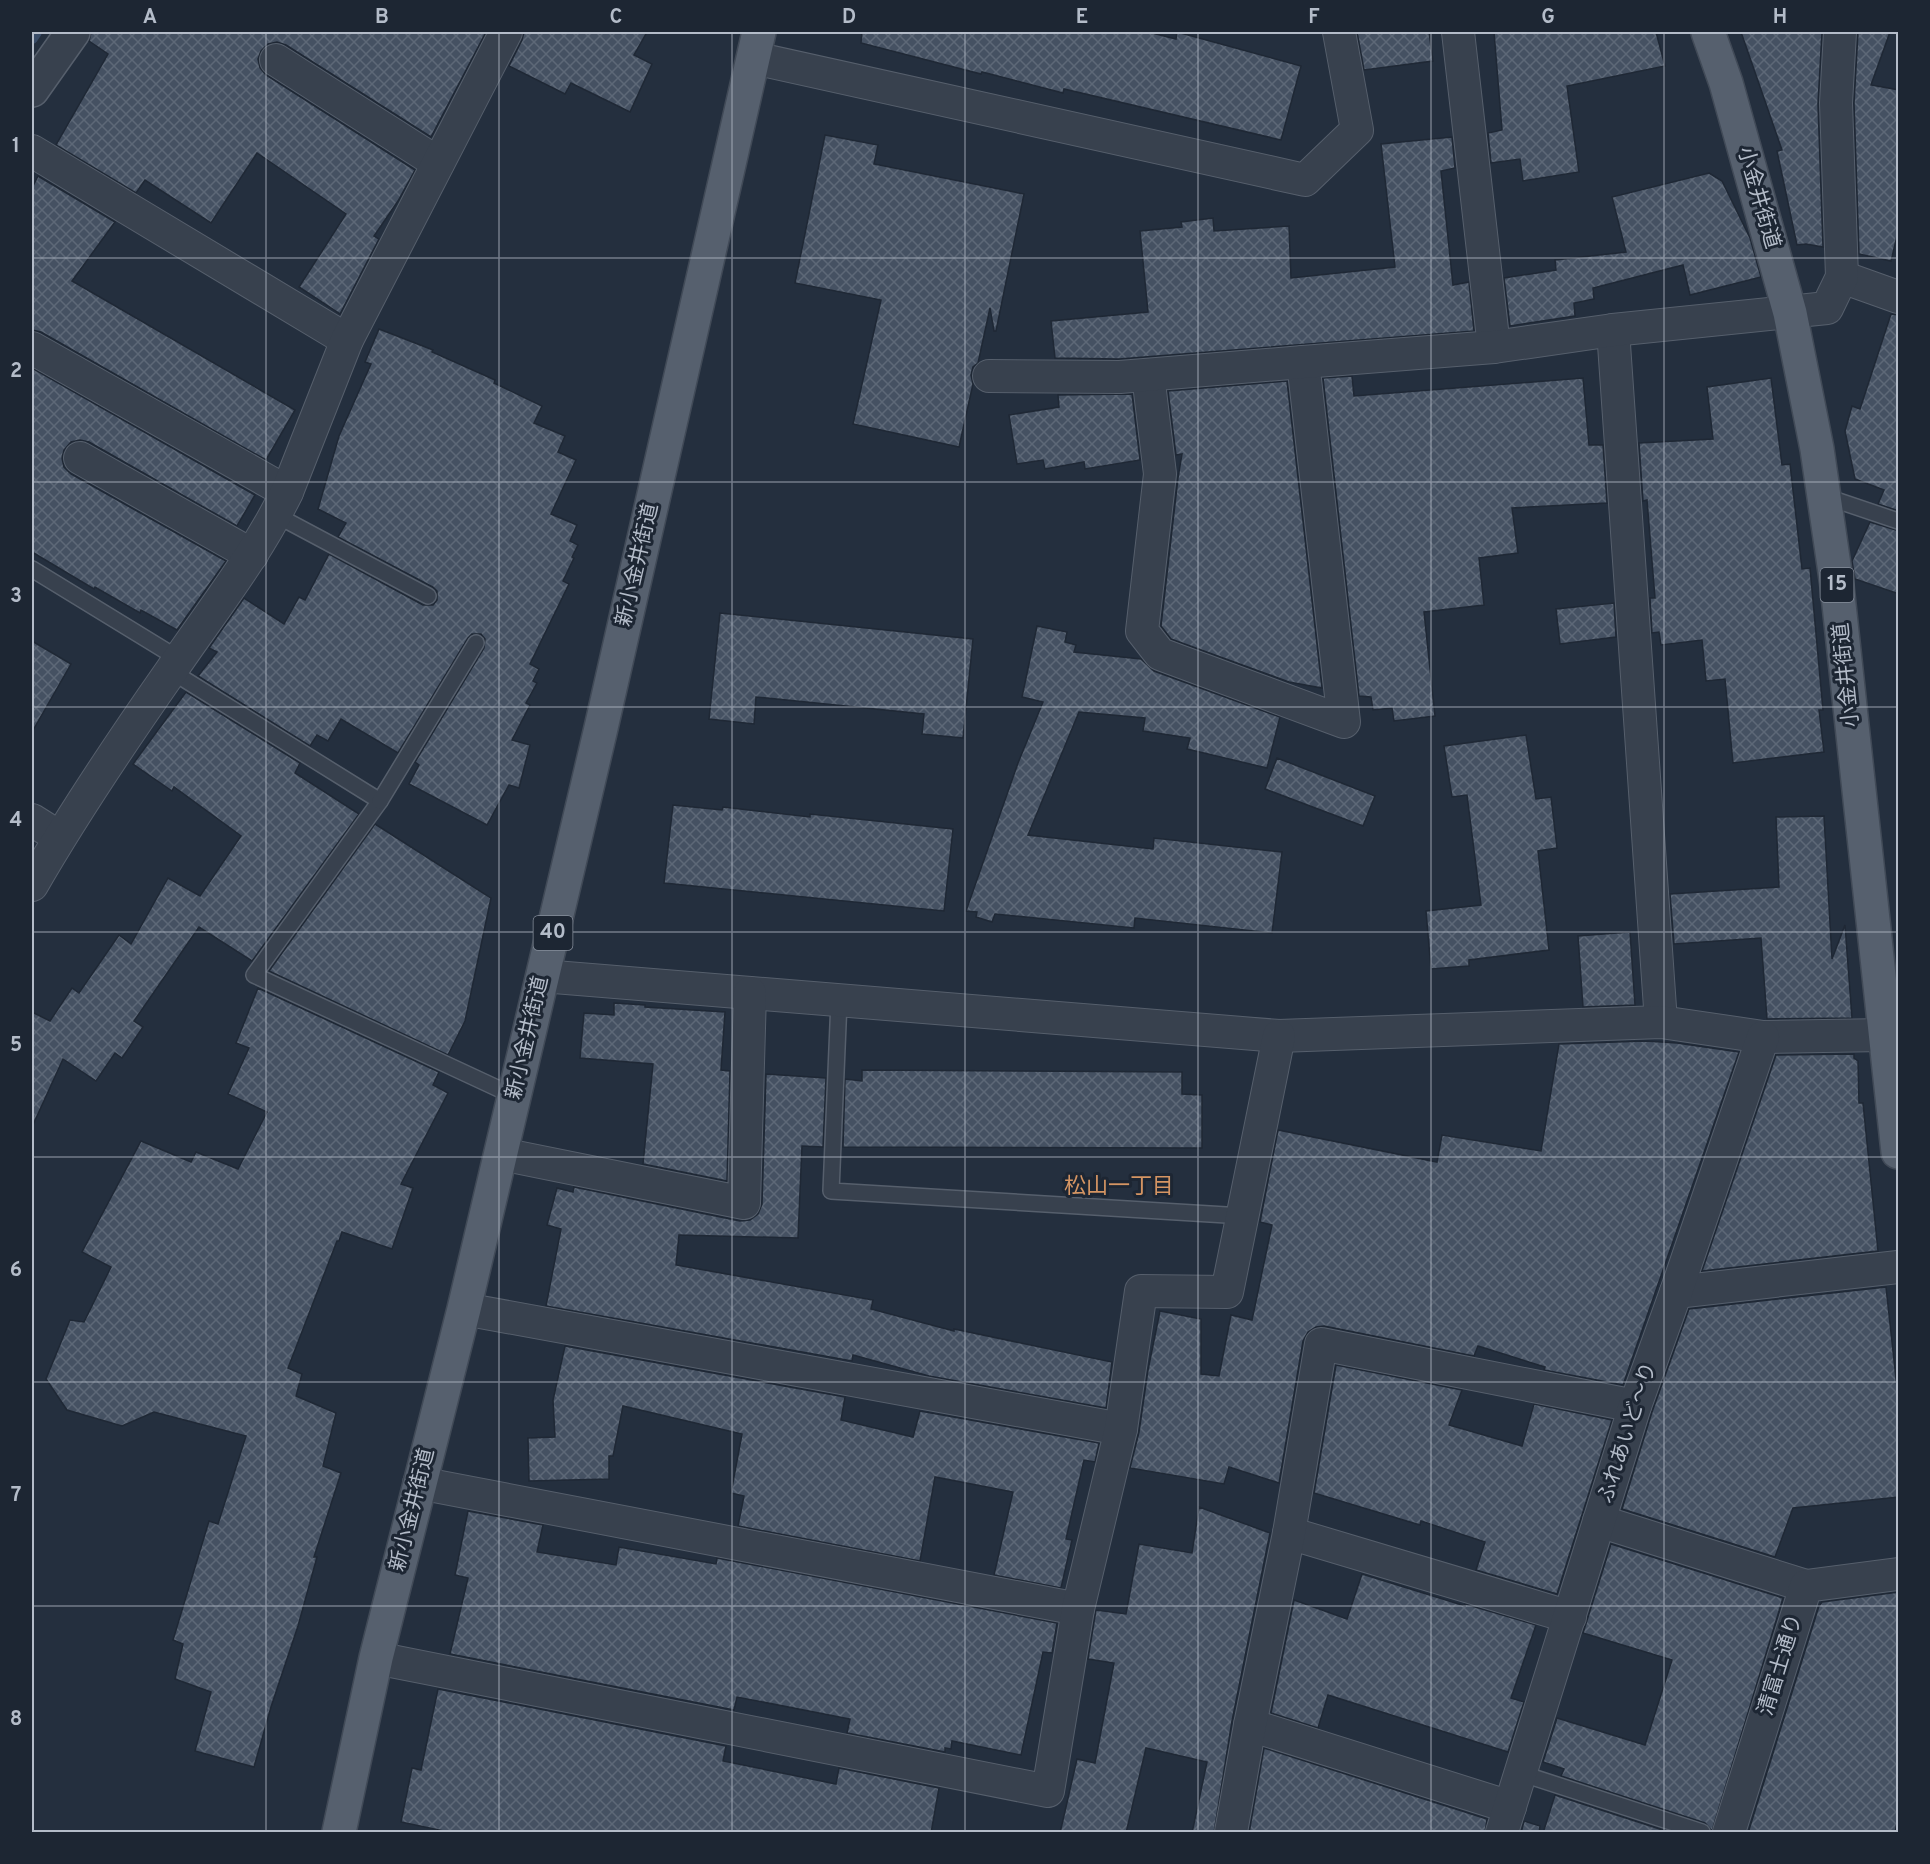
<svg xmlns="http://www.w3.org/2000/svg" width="1930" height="1864" viewBox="0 0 1930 1864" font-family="Overpass,'Noto Sans JP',sans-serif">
<defs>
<pattern id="building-cross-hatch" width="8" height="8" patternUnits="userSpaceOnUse" patternTransform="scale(1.5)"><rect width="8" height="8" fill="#455162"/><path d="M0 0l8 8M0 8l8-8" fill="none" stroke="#5d6877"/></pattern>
</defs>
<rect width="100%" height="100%" fill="#242f3e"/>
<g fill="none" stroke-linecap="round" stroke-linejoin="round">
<path stroke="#394c67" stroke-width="12" d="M32 38 36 32"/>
</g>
<g fill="url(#building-cross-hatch)" stroke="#1f2835" stroke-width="1.5">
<path d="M91 32H486L431 137 286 45 277 42 268 44 261 51 258 59 260 68 266 75 415 170 398 201 374 236 379 239 340 314 299 287 346 214 257 153 211 223 145 180 136 193 56 145 108 54 89 41Z"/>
<path d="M524 32H647L634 55 652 64 630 112 571 83 565 94 509 66 522 40Z"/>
<path d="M862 32H1148L1176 39 1177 32 1301 66 1281 140 1064 89 1063 93 982 72 981 74 861 43Z"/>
<path d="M1357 32H1429L1433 61 1364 70Z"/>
<path d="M1494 32H1656L1665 66 1567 86 1579 172 1523 181 1520 159 1491 163 1488 133 1502 130Z"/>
<path d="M1741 32H1822L1818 104 1823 247 1806 244 1797 245 1777 151 1782 150Z"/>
<path d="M1858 32H1890L1871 85 1899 90V228L1891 261 1859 254 1854 103Z"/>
<path d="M825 135 878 145 874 164 1024 194 996 331H994L990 308 978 363 973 367 971 375 973 384 959 447 853 424 881 300 795 283Z"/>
<path d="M1452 137 1455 168 1441 171 1453 285 1469 282 1474 331 1119 359 1055 358 1051 321 1148 312 1140 231 1182 227 1181 222 1213 218 1214 231 1289 226 1291 278 1395 267 1381 144Z"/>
<path d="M1709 173 1722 181 1750 238 1761 277 1690 295 1683 265 1593 288 1594 299 1574 303 1575 316 1510 326 1504 278 1556 270 1555 260 1626 252 1612 197Z"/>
<path d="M38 176 115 222 72 281 295 410 266 460 41 332 32 330V188Z"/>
<path d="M1891 314 1899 315V511L1878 504 1884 490 1855 479 1845 431 1852 406 1860 409Z"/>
<path d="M379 329 433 350 432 352 495 380 494 383 542 406 534 423 565 436 558 452 576 460 551 514 577 525 570 541 578 545 572 557 574 558 563 581 569 584 530 664 539 669 533 681 537 683 526 703 530 705 512 740 530 745 519 788 509 785 487 825 409 784 419 765 415 762 484 648 485 639 481 634H472L468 638 398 753 341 719 328 741 317 735 310 746 198 676 217 652 209 648 244 598 284 624 299 597 305 600 329 554 423 605H433L437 600V591L433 587 338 537 346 523 318 509 339 436 371 364 365 362Z"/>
<path d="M32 368 255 495 237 526 89 442 80 440 71 442 64 450 62 458 64 467 71 474 226 561 177 630 141 610 140 613 95 587 94 589 32 552Z"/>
<path d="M1352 376 1354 396 1583 378 1589 445H1603L1607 503 1512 508 1518 553 1479 558 1484 605 1424 612 1435 716 1394 721 1392 708 1373 710 1371 697 1359 696 1323 378Z"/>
<path d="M1771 378 1782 465 1790 464 1802 569 1810 568 1823 710H1819L1824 752 1733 763 1725 679 1706 681 1702 640 1661 645 1659 632 1652 633 1650 598H1655L1647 500 1643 501 1639 443 1713 439 1707 387Z"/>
<path d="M1287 381 1322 688 1289 682 1171 639 1161 626 1178 478 1182 454 1176 455 1168 391Z"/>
<path d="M1132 394 1140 460 1085 469 1084 462 1045 469 1043 460 1017 464 1009 415 1059 407 1058 395Z"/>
<path d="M1870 522 1899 531V594L1855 579 1852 561Z"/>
<path d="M1614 603 1616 637 1560 644 1556 609Z"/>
<path d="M720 613 973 639 963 738 922 734 924 714 756 697 754 724 709 719Z"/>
<path d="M1037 626 1067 632 1065 642 1076 645 1074 652 1141 659 1154 671 1280 717 1267 768 1187 749 1190 738 1143 731 1145 718 1079 712 1028 835 1153 849 1154 838 1282 852 1272 933 1135 918 1134 928 995 914 992 922 976 917 977 912 966 911 1018 763 1043 702 1022 697Z"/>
<path d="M32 641 71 664 32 732Z"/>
<path d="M186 692 300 763 295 773 359 814 252 961 199 927 134 1021 143 1027 122 1058 115 1053 96 1081 63 1059 32 1127V1012L50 1021 72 988 79 993 119 935 131 944 168 878 200 896 241 836 174 787 172 791 133 764Z"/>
<path d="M1526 735 1536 799 1551 797 1557 848 1538 851 1549 950 1469 960V966L1431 969 1426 911 1481 905 1467 795 1452 797 1444 746Z"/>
<path d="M1277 758 1375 796 1363 826 1265 789Z"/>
<path d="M673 805 722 810 723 807 810 817V814L953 829 944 911 664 883Z"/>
<path d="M1824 816 1832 959 1845 925 1852 1018 1767 1019 1761 938 1674 944 1670 894 1779 887 1776 817Z"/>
<path d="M375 824 491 898 465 1021 448 1055 269 971Z"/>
<path d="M1630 932 1635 1005 1583 1007 1578 936Z"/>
<path d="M258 988 439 1072 433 1085 448 1093 401 1184 413 1188 392 1249 342 1232 339 1241H337L288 1368 302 1374 296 1396 336 1413 323 1466 341 1473 314 1557H317L298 1626 271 1707 254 1767 195 1751 211 1692 175 1679 183 1644 173 1640 209 1521 218 1524 246 1436 154 1412 122 1426 67 1410 46 1379 70 1320 84 1322 111 1267 82 1252 141 1141 191 1162 196 1152 238 1169 267 1112 228 1094 249 1048 236 1043Z"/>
<path d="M614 1003 645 1005V1007L725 1012 721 1070 730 1071 727 1181 643 1164 653 1064 580 1058 584 1013 614 1015Z"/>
<path d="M1645 1041 1677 1043 1739 1052 1623 1385 1544 1370 1545 1367 1478 1346 1474 1356 1324 1326 1316 1327 1308 1332 1303 1341 1279 1483 1229 1467 1224 1484 1130 1468 1139 1432 1148 1370 1160 1311 1201 1319V1374L1219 1376 1231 1315 1252 1320 1272 1225 1260 1222 1278 1130 1437 1162 1442 1135 1541 1151 1559 1044Z"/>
<path d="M1854 1054V1058L1858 1061 1859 1103H1863L1878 1251 1702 1271 1776 1055Z"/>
<path d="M862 1070 1182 1072V1094L1202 1095V1148L843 1147 845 1079 862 1081Z"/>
<path d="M766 1074 826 1078 823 1147 802 1146 798 1238 679 1235 676 1265 873 1300 871 1309 954 1331V1329L1112 1362 1106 1408 929 1376 853 1355 852 1361 546 1306 561 1229 547 1225 557 1188 573 1192 574 1187 740 1221 750 1220 758 1214 762 1204Z"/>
<path d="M1886 1287 1899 1406V1497L1793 1508 1775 1557 1622 1509 1652 1412 1689 1309Z"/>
<path d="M565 1346 845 1397 841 1420 913 1437 920 1411 1099 1443 1095 1462 1084 1460 1066 1539 1072 1540 1061 1588 994 1575 1013 1492 935 1477 920 1561 738 1526 744 1496 731 1493 742 1434 623 1406 613 1456H609V1479L529 1481 528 1438 555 1437 553 1400Z"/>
<path d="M1336 1365 1462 1390 1449 1425 1522 1446 1534 1404 1612 1420 1557 1594 1476 1570 1485 1542 1421 1521 1420 1525 1314 1493Z"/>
<path d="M1199 1507 1270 1533 1232 1721 1214 1833H1192L1207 1762 1146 1748 1126 1833H1060L1077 1759 1095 1763 1114 1663 1088 1659 1096 1610 1126 1614 1139 1544 1192 1553Z"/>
<path d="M468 1511 543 1525 537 1552 616 1565 619 1547 716 1564 717 1558 1057 1623 1052 1653 1043 1652 1021 1755 952 1741 951 1749 945 1748V1752L847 1733 850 1719 737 1697 734 1710 450 1654 468 1578 455 1575Z"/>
<path d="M1611 1544 1783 1598 1712 1831 1705 1823 1561 1776 1564 1769 1543 1762 1557 1718 1645 1745 1672 1660 1583 1633Z"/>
<path d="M1362 1574 1465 1606V1604L1536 1625 1511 1698 1524 1702 1508 1752 1328 1695 1318 1728 1271 1713 1294 1600 1347 1619Z"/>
<path d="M1899 1592V1812L1895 1833H1748L1819 1606 1822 1602Z"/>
<path d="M438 1689 726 1746 723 1761 836 1784 839 1768 939 1788 931 1833H453L401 1822 412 1768 421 1770Z"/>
<path d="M1264 1748 1487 1819 1485 1833H1249Z"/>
<path d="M1555 1795 1672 1833H1543Z"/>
<path d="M1524 1821 1540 1826 1539 1833H1521Z"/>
</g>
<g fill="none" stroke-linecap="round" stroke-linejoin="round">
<g stroke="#565f6c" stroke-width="18">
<g id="service">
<path d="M1824 496 1898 521"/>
<path d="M276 515 428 596"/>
<path d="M32 569 179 659"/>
<path d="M171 671 380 801 254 975 514 1096"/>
<path d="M380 801 476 643"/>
<path d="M839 1001 831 1191 1243 1216"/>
<path d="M1520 1773 1702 1832"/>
</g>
</g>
<g stroke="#565f6c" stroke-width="34">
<g id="minor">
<path d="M1458 32 1494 347"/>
<path d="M754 58 1305 180 1357 130 1339 32"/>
<path d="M276 60 438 163"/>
<path d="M32 151 347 340"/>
<path d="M1842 277 1898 297"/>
<path d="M1613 330 1661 1022"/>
<path d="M32 348 287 492"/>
<path d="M1148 375 1160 474 1142 631 1160 654 1344 722 1303 362"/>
<path d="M989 376 1120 377 1303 362 1494 347 1613 330 1827 308 1842 277 1836 103 1840 32"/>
<path d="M80 458 252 555"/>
<path d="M32 820 59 837"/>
<path d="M32 885C74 812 122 741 171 671 211 612 256 556 287 492L347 340 506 32"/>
<path d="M542 976 1279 1036 1661 1022 1763 1037 1885 1035 1897 1012"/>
<path d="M501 1154 744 1203 750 993"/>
<path d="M1676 1292 1898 1267"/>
<path d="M464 1309 1121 1429"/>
<path d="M419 1483 1078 1609"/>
<path d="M1599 1521 1806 1586"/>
<path d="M1289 1533 1570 1617"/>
<path d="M376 1658 1048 1791 1078 1609 1121 1429 1141 1291 1227 1292 1279 1036"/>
<path d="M1250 1725 1510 1807"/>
<path d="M1231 1832 1250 1725 1289 1533 1321 1344 1635 1406"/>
<path d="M1502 1832 1635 1406 1676 1292 1763 1037"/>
<path d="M1729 1832 1806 1586 1898 1574"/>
</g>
</g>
<g stroke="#565f6c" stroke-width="36">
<path id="tertiary" d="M32 90 73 32"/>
</g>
<g stroke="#414a57" stroke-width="36">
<g id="primary">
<path d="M1708 32 1726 83 1790 313 1817 449 1837 586 1898 1152"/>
<path d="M339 1832 376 1658 464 1309 601 728 759 32"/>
</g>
</g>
<use href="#service" stroke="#38414e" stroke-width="15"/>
<use href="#minor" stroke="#38414e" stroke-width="32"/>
<use href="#tertiary" stroke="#38414e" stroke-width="33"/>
<use href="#primary" stroke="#56606e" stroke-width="33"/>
</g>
<path fill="none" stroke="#b4bcc9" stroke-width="1.5" stroke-opacity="0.55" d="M266 32V1832M499 32V1832M732 32V1832M965 32V1832M1198 32V1832M1431 32V1832M1664 32V1832M32 258H1898M32 482H1898M32 707H1898M32 932H1898M32 1157H1898M32 1382H1898M32 1606H1898"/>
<g text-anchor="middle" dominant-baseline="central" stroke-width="6" stroke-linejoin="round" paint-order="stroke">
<g fill="#1d2633" stroke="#878f9c" stroke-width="1.5">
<rect x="1820.5" y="568" width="33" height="34" rx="4.5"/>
<rect x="533.5" y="916" width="39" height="34" rx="4.5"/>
</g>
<g font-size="20" font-weight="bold" fill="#b4bcc9">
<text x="1837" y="585">15</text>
<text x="553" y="933">40</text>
</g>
<g font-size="21" fill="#b4bcc9" stroke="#1d2633">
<text transform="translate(1758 198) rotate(74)">小金井街道</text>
<text transform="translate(638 565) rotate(-77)">新小金井街道</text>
<text transform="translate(1847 675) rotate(-96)">小金井街道</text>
<text transform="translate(528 1038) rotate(-77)">新小金井街道</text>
<text transform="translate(1628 1433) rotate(-72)">ふれあいど～り</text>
<text transform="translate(413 1510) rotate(-76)">新小金井街道</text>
<text transform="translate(1781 1665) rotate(-73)">清富士通り</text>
</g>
<g font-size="22" fill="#d59563" stroke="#1d2633">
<text x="1119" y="1187">松山一丁目</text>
</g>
</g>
<rect width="1930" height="1864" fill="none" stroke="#1d2633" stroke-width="66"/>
<rect x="33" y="33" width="1864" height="1798" fill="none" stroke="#b4bcc9" stroke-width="2"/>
<g font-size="20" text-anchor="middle" font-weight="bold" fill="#b4bcc9">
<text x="150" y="23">A</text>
<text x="382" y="23">B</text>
<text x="616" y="23">C</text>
<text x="849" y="23">D</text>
<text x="1082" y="23">E</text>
<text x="1314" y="23">F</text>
<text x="1548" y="23">G</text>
<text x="1780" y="23">H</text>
<text x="16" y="152">1</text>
<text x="16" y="377">2</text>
<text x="16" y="602">3</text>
<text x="16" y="826">4</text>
<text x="16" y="1051">5</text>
<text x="16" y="1276">6</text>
<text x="16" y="1501">7</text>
<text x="16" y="1725">8</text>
</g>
</svg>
